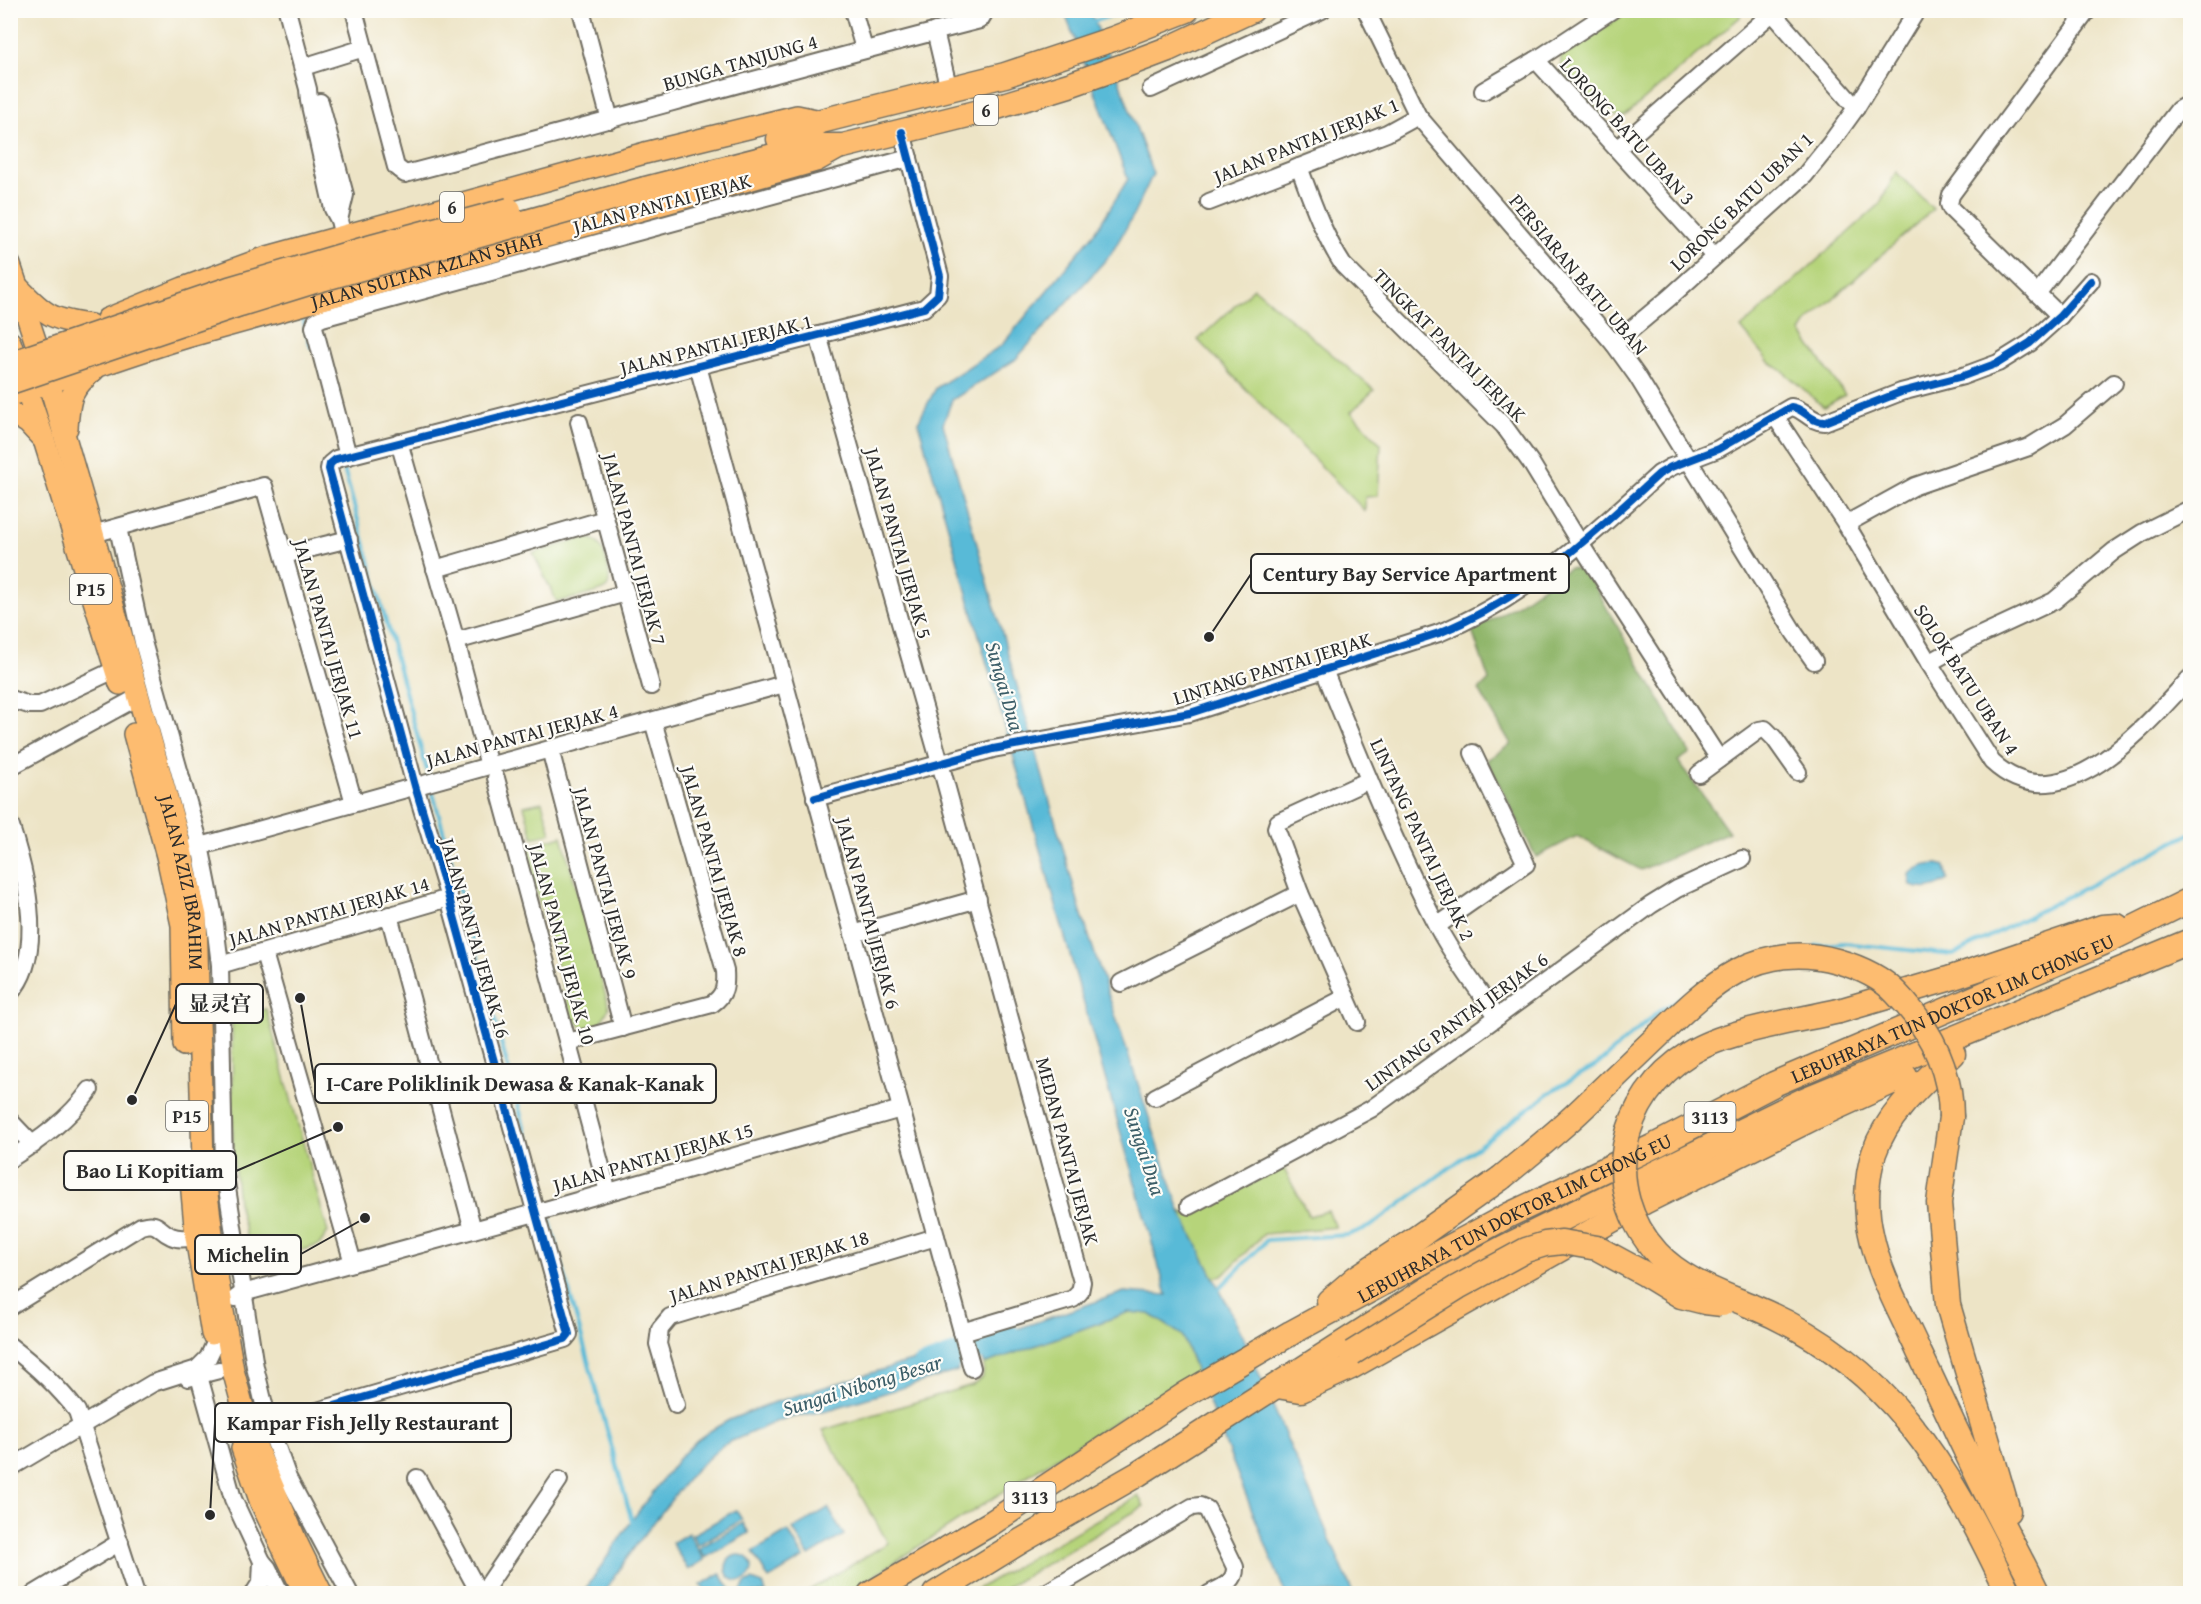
<svg xmlns="http://www.w3.org/2000/svg" width="2201" height="1604" viewBox="0 0 2201 1604" font-family="'Gentium Book Plus','Noto Serif SC',serif">
<rect width="100%" height="100%" fill="#fdfcf7"/>
<filter id="ink" filterUnits="userSpaceOnUse"><feTurbulence type="fractalNoise" baseFrequency=".0167" numOctaves="2"/><feDisplacementMap in="SourceGraphic" scale="12" xChannelSelector="R" yChannelSelector="G"/><feConvolveMatrix kernelMatrix="1 2 1 2 8 2 1 2 1" color-interpolation-filters="sRGB"/></filter>
<filter id="wash" filterUnits="userSpaceOnUse"><feTurbulence type="fractalNoise" baseFrequency=".008" numOctaves="4" result="noise"/><feDisplacementMap in="SourceGraphic" scale="24" xChannelSelector="R" yChannelSelector="G"/><feGaussianBlur stdDeviation="1.35" result="paint"/><feColorMatrix in="noise" values="0 0 0 0 0 0 0 0 0 0 0 0 0 0 0 0 0 1.4 0 .05"/><feComposite in="paint" operator="in"/></filter>
<g filter="url(#wash)">
<rect width="100%" height="100%" fill="#ede4c6"/>
<g fill="#b6d47a" stroke="#708052" stroke-width="1.5">
<path d="M1629 11V10L1741 11 1740 17 1625 116 1603 115 1561 71V55Z"/>
<path d="M1896 172 1933 209 1808 321 1801 332 1845 395 1824 407 1784 372 1768 361 1741 328 1879 205Z"/>
<path d="M1254 288 1374 390 1351 412 1381 444 1378 496 1365 497V511L1198 340Z"/>
<path d="M584 538C590 538 597 540 600 546 605 553 613 579 607 587 600 594 567 599 557 602L533 553Z"/>
<path d="M542 802 551 833 533 838 524 806Z"/>
<path d="M562 836 609 1008 600 1024 583 1028 571 1017 524 847Z"/>
<path d="M266 1009 328 1232 319 1245 263 1261 250 1250 238 1203 233 1152 232 1017Z"/>
<path d="M1283 1167 1309 1216 1328 1211 1336 1227 1264 1234 1222 1276 1214 1278 1180 1211 1188 1215Z"/>
<path d="M1130 1312 1150 1314 1182 1335 1196 1372 1030 1474 847 1593 803 1594 888 1543 823 1430 972 1385 983 1377 984 1364Z"/>
<path d="M1138 1496 1144 1506 997 1593H970Z"/>
</g>
<path fill="#90b66a" stroke="#5e704a" stroke-width="1.5" d="M1569 568 1585 570 1690 753 1678 761 1729 832 1641 870 1577 836 1536 857 1487 760 1511 744 1479 690 1489 680 1472 631 1518 604Z"/>
<g fill="#59bad7" stroke="#427281" stroke-width="1.5">
<path d="M1064 11H1090L1115 69 1153 174 1132 218 1111 254 1015 360 952 400 943 424 1081 912 1180 1211 1243 1336 1353 1593H1285L1182 1335 1150 1314 1129 1312 984 1364 979 1342 1124 1292 1167 1295 918 422 936 388 1002 345 1096 231 1128 179Z"/>
<path d="M1939 864 1945 866 1948 880C1936 888 1925 891 1911 886L1909 874C1919 866 1927 864 1939 864Z"/>
<path d="M954 1348 958 1371 828 1410 780 1420 723 1445 693 1472 634 1548 603 1593H583L632 1520 678 1459 697 1440 710 1431 729 1420 769 1404Z"/>
<path d="M828 1508 844 1535 809 1556 793 1529Z"/>
<path d="M736 1510 742 1520 698 1545 692 1535Z"/>
<path d="M743 1523 749 1533 705 1558 699 1548Z"/>
<path d="M788 1531 804 1558 769 1579 753 1552Z"/>
<path d="M688 1533 704 1560 688 1570 672 1543Z"/>
<circle cx="739" cy="1568" r="13"/>
<path d="M720 1573 733 1593H706L701 1585Z"/>
<path d="M752 1580 763 1584 766 1593H740L745 1583Z"/>
</g>
<g fill="none" stroke-linecap="round" stroke-linejoin="round">
<g stroke="#59bad7" stroke-width="4">
<path d="M1091 22 1128 10"/>
<path d="M302 316 311 347"/>
<path d="M342 462 429 778"/>
<path d="M431 786 546 1207"/>
<path d="M1816 946 1844 943 1953 955 2190 834"/>
<path d="M548 1214 633 1525"/>
<path d="M1216 1292 1267 1240 1348 1235 1371 1226 1555 1089 1597 1065 1658 1012 1684 996"/>
</g>
<path stroke="#59bad7" stroke-width="24" d="M924 1367 1010 1337"/>
</g>
</g>
<g filter="url(#ink)">
<g fill="none" stroke-linecap="round" stroke-linejoin="round">
<g stroke="#6f6c61" stroke-width="20">
<g id="minor">
<path d="M287 10 308 89 309 101 333 209 339 220 343 237"/>
<path d="M354 10 396 167 405 174C597 124 788 69 980 20L986 10"/>
<path d="M581 10 610 120"/>
<path d="M853 10 864 49"/>
<path d="M1366 10 1418 116 1614 344 1637 376 1795 634 1814 661"/>
<path d="M1770 10 1856 108"/>
<path d="M935 31 949 90"/>
<path d="M1536 60 1714 256"/>
<path d="M303 67 364 48"/>
<path d="M1151 89 1322 10"/>
<path d="M1483 91 1536 60 1612 10"/>
<path d="M320 102 345 195 339 220"/>
<path d="M1617 149 1772 13"/>
<path d="M1299 167C1312 201 1323 234 1343 265L1504 426 1531 463 1581 545 1719 759"/>
<path d="M1209 202 1387 133 1418 116"/>
<path d="M2037 294 2178 110 2190 103"/>
<path d="M2060 316 1951 209 1949 204 1951 195 2088 10"/>
<path d="M818 335 940 763 1082 1282 1080 1292 1073 1299 962 1332"/>
<path d="M1614 344 1669 298 1805 175 1830 144 1856 108 1917 10"/>
<path d="M698 366 972 1368"/>
<path d="M1775 416 1846 524 1929 663 1992 762C2062 827 2145 726 2190 678"/>
<path d="M579 422 651 686"/>
<path d="M399 442 456 641 489 766"/>
<path d="M348 456 314 327 316 321 322 318 909 158"/>
<path d="M1846 524 1915 486 2029 447 2065 425 2114 383"/>
<path d="M118 528 143 642 200 845 214 916 220 965 224 1169 255 1367 269 1425 288 1478 350 1594"/>
<path d="M93 534 264 486 354 803"/>
<path d="M284 555 349 539"/>
<path d="M435 569 605 519"/>
<path d="M456 641 626 593"/>
<path d="M1929 663 1972 639 2054 601 2114 551 2142 533 2190 509"/>
<path d="M1324 670C1359 756 1394 843 1437 926 1454 958 1476 988 1498 1017"/>
<path d="M10 699 29 705H40L125 665"/>
<path d="M550 749 623 1028"/>
<path d="M10 767 138 697"/>
<path d="M1699 774 1759 730 1765 729 1774 738 1798 772"/>
<path d="M496 778 608 1192"/>
<path d="M815 798 993 749 1190 713 1439 633C1526 598 1591 536 1659 474L1671 467 1718 449 1791 407C1804 408 1810 422 1824 422L1901 392 1963 376 1998 363 2030 343 2060 316 2091 281"/>
<path d="M10 824C25 870 47 953 10 993"/>
<path d="M190 849 784 684"/>
<path d="M389 915 473 1230"/>
<path d="M1437 926 1526 864 1473 753"/>
<path d="M853 934 978 899"/>
<path d="M264 953 353 1263"/>
<path d="M220 965 449 898"/>
<path d="M1121 983 1300 893"/>
<path d="M1357 1022 1300 893 1276 828 1278 822 1369 780"/>
<path d="M568 1042 712 1004C725 995 726 986 725 971L653 721"/>
<path d="M1155 1097 1346 997"/>
<path d="M10 1121 33 1145"/>
<path d="M10 1159C40 1140 69 1119 90 1090"/>
<path d="M1189 1206 1371 1109 1651 905 1677 889 1742 859"/>
<path d="M236 1298 243 1293 535 1213 901 1109"/>
<path d="M10 1307 141 1226C160 1221 157 1230 171 1236 179 1240 187 1238 196 1237"/>
<path d="M10 1346C36 1366 57 1385 77 1411L136 1594"/>
<path d="M197 1369 233 1499 262 1561 268 1568 281 1594"/>
<path d="M188 1378 219 1370"/>
<path d="M676 1405 658 1344 660 1329 670 1317 936 1237"/>
<path d="M269 1425 565 1339 569 1334 449 898 415 786 329 469 330 464 336 459 924 308 938 295 940 276 902 132"/>
<path d="M10 1468 153 1383 197 1369 208 1358 214 1345"/>
<path d="M417 1478 480 1594"/>
<path d="M254 1593 261 1582 262 1561"/>
<path d="M34 1594 120 1542"/>
<path d="M482 1594 559 1480"/>
<path d="M1044 1594 1192 1507 1200 1506 1207 1509 1235 1567C1236 1583 1221 1587 1209 1594"/>
</g>
</g>
<g stroke="#6f6c61" stroke-width="24">
<g id="major">
<path id="s1" d="M10 265 49 382 93 534 179 841 196 916 203 1162 218 1282 233 1370 244 1411 259 1454 297 1543 322 1594"/>
<path d="M19 288C45 315 52 320 90 325"/>
<path d="M107 319 183 288 267 257 645 153 797 116 821 121"/>
<path d="M10 342 44 440 120 684"/>
<path id="s2" d="M10 395C70 377 127 355 187 337 396 277 606 219 816 161L843 146"/>
<path d="M10 412 28 423 42 438"/>
<path d="M67 428C69 399 70 389 94 370"/>
<path d="M134 734 167 856 182 925 184 1045"/>
<path d="M191 1181 196 1237 212 1334"/>
<path d="M242 1448 261 1503 305 1594"/>
</g>
</g>
<g stroke="#6f6c61" stroke-width="27">
<g id="highway">
<path d="M779 139 804 132 821 121 1005 75 1113 39 1187 10"/>
<path d="M645 189 812 146H843L984 111 1069 85 1123 66 1168 49 1252 10"/>
<path d="M1839 1011 1948 979 2102 927 2117 926"/>
<path d="M1953 1054C1923 1083 1888 1112 1874 1153 1866 1177 1865 1209 1871 1234 1879 1275 1902 1314 1919 1352 1938 1391 1955 1429 1974 1468 1994 1510 2017 1551 2038 1594"/>
<path d="M1951 1117 1939 1203 1948 1305 2008 1511"/>
<path d="M1329 1301 1356 1278 1418 1237 1501 1178"/>
<path d="M1751 1306C1888 1362 1949 1466 2009 1594"/>
<path d="M1277 1386 1301 1390 1351 1367 1644 1202 1813 1118 1905 1076"/>
<path id="s3" d="M870 1594 993 1522 1186 1394 1291 1333 1509 1215 1654 1146 1774 1084 2103 943 2190 900"/>
<path d="M935 1594 1021 1541 1138 1474 1437 1283 1503 1248 1806 1099 2190 941"/>
</g>
</g>
<use href="#minor" stroke="#fff" stroke-width="16"/>
<use href="#major" stroke="#fdbc70" stroke-width="21"/>
<use href="#highway" stroke="#fdbc70" stroke-width="24"/>
<g stroke="#6f6c61" stroke-width="27" stroke-linecap="butt">
<g id="highway-bridge">
<path d="M10 364 229 289 372 247 509 210"/>
<path d="M10 382 240 304 311 282 645 189"/>
<path d="M1501 1178C1531 1153 1562 1129 1590 1101 1613 1079 1636 1057 1659 1035 1710 985 1758 939 1837 961 1858 967 1880 976 1896 993 1930 1028 1951 1068 1951 1117"/>
<path d="M1751 1306C1718 1292 1682 1280 1657 1253 1599 1189 1619 1097 1690 1053 1727 1030 1796 1021 1839 1011"/>
<path d="M1352 1353 1458 1287 1526 1250 1545 1244 1562 1242 1597 1248 1645 1274 1681 1296 1705 1302 1722 1304"/>
</g>
</g>
<use href="#highway-bridge" stroke="#fdbc70" stroke-width="24"/>
<g stroke="#fdfcf7" stroke-width="11">
<g id="cycleway">
<path d="M815 798 993 749 1190 713 1439 633C1526 598 1591 536 1659 474L1671 467 1718 449 1791 407C1804 408 1810 422 1824 422L1901 392 1963 376 1998 363 2030 343 2060 316 2091 281"/>
<path d="M269 1425 565 1339 569 1334 449 898 415 786 329 469 330 464 336 459 924 308 938 295 940 276 902 132"/>
</g>
</g>
<use href="#cycleway" stroke="#0057b8" stroke-width="8"/>
</g>
</g>
<g text-anchor="middle" dominant-baseline="central" stroke-width="4.5" stroke-linejoin="round" paint-order="stroke">
<g fill="#fdfcf7" stroke="#6a6a68" stroke-width="1.5">
<rect x="974" y="95" width="24" height="30" rx="4.5"/>
<rect x="440" y="192" width="24" height="30" rx="4.5"/>
<rect x="70" y="574" width="42" height="30" rx="4.5"/>
<rect x="166" y="1101" width="42" height="30" rx="4.5"/>
<rect x="1684.5" y="1102" width="51" height="30" rx="4.5"/>
<rect x="1004.5" y="1482" width="51" height="30" rx="4.5"/>
</g>
<g font-size="18" font-weight="bold" fill="#2b2b2b">
<text x="986" y="110">6</text>
<text x="452" y="207">6</text>
<text x="91" y="589">P15</text>
<text x="187" y="1116">P15</text>
<text x="1710" y="1117">3113</text>
<text x="1030" y="1497">3113</text>
</g>
<g font-size="20" fill="#2b2b2b" stroke="#fdfcf7">
<text transform="translate(740 62) rotate(-16)">BUNGA TANJUNG 4</text>
<text transform="translate(1628 131) rotate(48)">LORONG BATU UBAN 3</text>
<text transform="translate(1306 140) rotate(-22)">JALAN PANTAI JERJAK 1</text>
<text transform="translate(1741 201) rotate(-44)">LORONG BATU UBAN 1</text>
<text transform="translate(662 203) rotate(-15)">JALAN PANTAI JERJAK</text>
<text stroke="none"><textPath href="#s2" startOffset="435">JALAN SULTAN AZLAN SHAH</textPath></text>
<text transform="translate(1579 274) rotate(50)">PERSIARAN BATU UBAN</text>
<text transform="translate(716 344) rotate(-14)">JALAN PANTAI JERJAK 1</text>
<text transform="translate(1450 345) rotate(45)">TINGKAT PANTAI JERJAK</text>
<text transform="translate(899 543) rotate(74)">JALAN PANTAI JERJAK 5</text>
<text transform="translate(635 549) rotate(75)">JALAN PANTAI JERJAK 7</text>
<text transform="translate(329 639) rotate(74)">JALAN PANTAI JERJAK 11</text>
<text transform="translate(1272 668) rotate(-17)">LINTANG PANTAI JERJAK</text>
<text transform="translate(1967 679) rotate(57)">SOLOK BATU UBAN 4</text>
<text transform="translate(522 735) rotate(-15)">JALAN PANTAI JERJAK 4</text>
<text transform="translate(1423 839) rotate(65)">LINTANG PANTAI JERJAK 2</text>
<text transform="translate(715 861) rotate(74)">JALAN PANTAI JERJAK 8</text>
<text stroke="none"><textPath href="#s1" startOffset="642">JALAN AZIZ IBRAHIM</textPath></text>
<text transform="translate(606 883) rotate(75)">JALAN PANTAI JERJAK 9</text>
<text transform="translate(329 911) rotate(-16)">JALAN PANTAI JERJAK 14</text>
<text transform="translate(869 913) rotate(75)">JALAN PANTAI JERJAK 6</text>
<text transform="translate(476 938) rotate(74)">JALAN PANTAI JERJAK 16</text>
<text transform="translate(563 944) rotate(75)">JALAN PANTAI JERJAK 10</text>
<text stroke="none"><textPath href="#s3" startOffset="1233">LEBUHRAYA TUN DOKTOR LIM CHONG EU</textPath></text>
<text transform="translate(1456 1021) rotate(-36)">LINTANG PANTAI JERJAK 6</text>
<text transform="translate(1068 1151) rotate(75)">MEDAN PANTAI JERJAK</text>
<text transform="translate(653 1157) rotate(-16)">JALAN PANTAI JERJAK 15</text>
<text stroke="none"><textPath href="#s3" startOffset="747">LEBUHRAYA TUN DOKTOR LIM CHONG EU</textPath></text>
<text transform="translate(769 1266) rotate(-17)">JALAN PANTAI JERJAK 18</text>
</g>
<g font-size="21" font-style="italic" fill="#3b5d67" stroke="#fdfcf7">
<text transform="translate(1005 686) rotate(74)">Sungai Dua</text>
<text transform="translate(1145 1151) rotate(72)">Sungai Dua</text>
<text transform="translate(862 1385) rotate(-17)">Sungai Nibong Besar</text>
</g>
</g>
<path fill="none" stroke="#2b2b2b" stroke-width="2" d="M1209 637L1251 574M132 1100L176 1004M300 998L315 1083M338 1127L236 1171M365 1218L301 1254M210 1515L215 1423"/>
<g fill="#2b2b2b" stroke="#fdfcf7" stroke-width="2">
<circle cx="1209" cy="637" r="6"/>
<circle cx="132" cy="1100" r="6"/>
<circle cx="300" cy="998" r="6"/>
<circle cx="338" cy="1127" r="6"/>
<circle cx="365" cy="1218" r="6"/>
<circle cx="210" cy="1515" r="6"/>
</g>
<g fill="#fdfcf7" stroke="#2b2b2b" stroke-width="2">
<rect x="1251" y="554" width="318" height="39" rx="6"/>
<rect x="176" y="984" width="87" height="39" rx="6"/>
<rect x="315" y="1064" width="401" height="39" rx="6"/>
<rect x="64" y="1151" width="172" height="39" rx="6"/>
<rect x="195" y="1235" width="106" height="39" rx="6"/>
<rect x="215" y="1403" width="296" height="39" rx="6"/>
</g>
<g font-size="21" text-anchor="middle" font-weight="bold" fill="#2b2b2b">
<text x="1410" y="581">Century Bay Service Apartment</text>
<text x="220" y="1011">显灵宫</text>
<text x="515" y="1091">I-Care Poliklinik Dewasa &amp; Kanak-Kanak</text>
<text x="150" y="1178">Bao Li Kopitiam</text>
<text x="248" y="1262">Michelin</text>
<text x="363" y="1430">Kampar Fish Jelly Restaurant</text>
</g>
<rect width="2201" height="1604" fill="none" stroke="#fdfcf7" stroke-width="36"/>
</svg>
